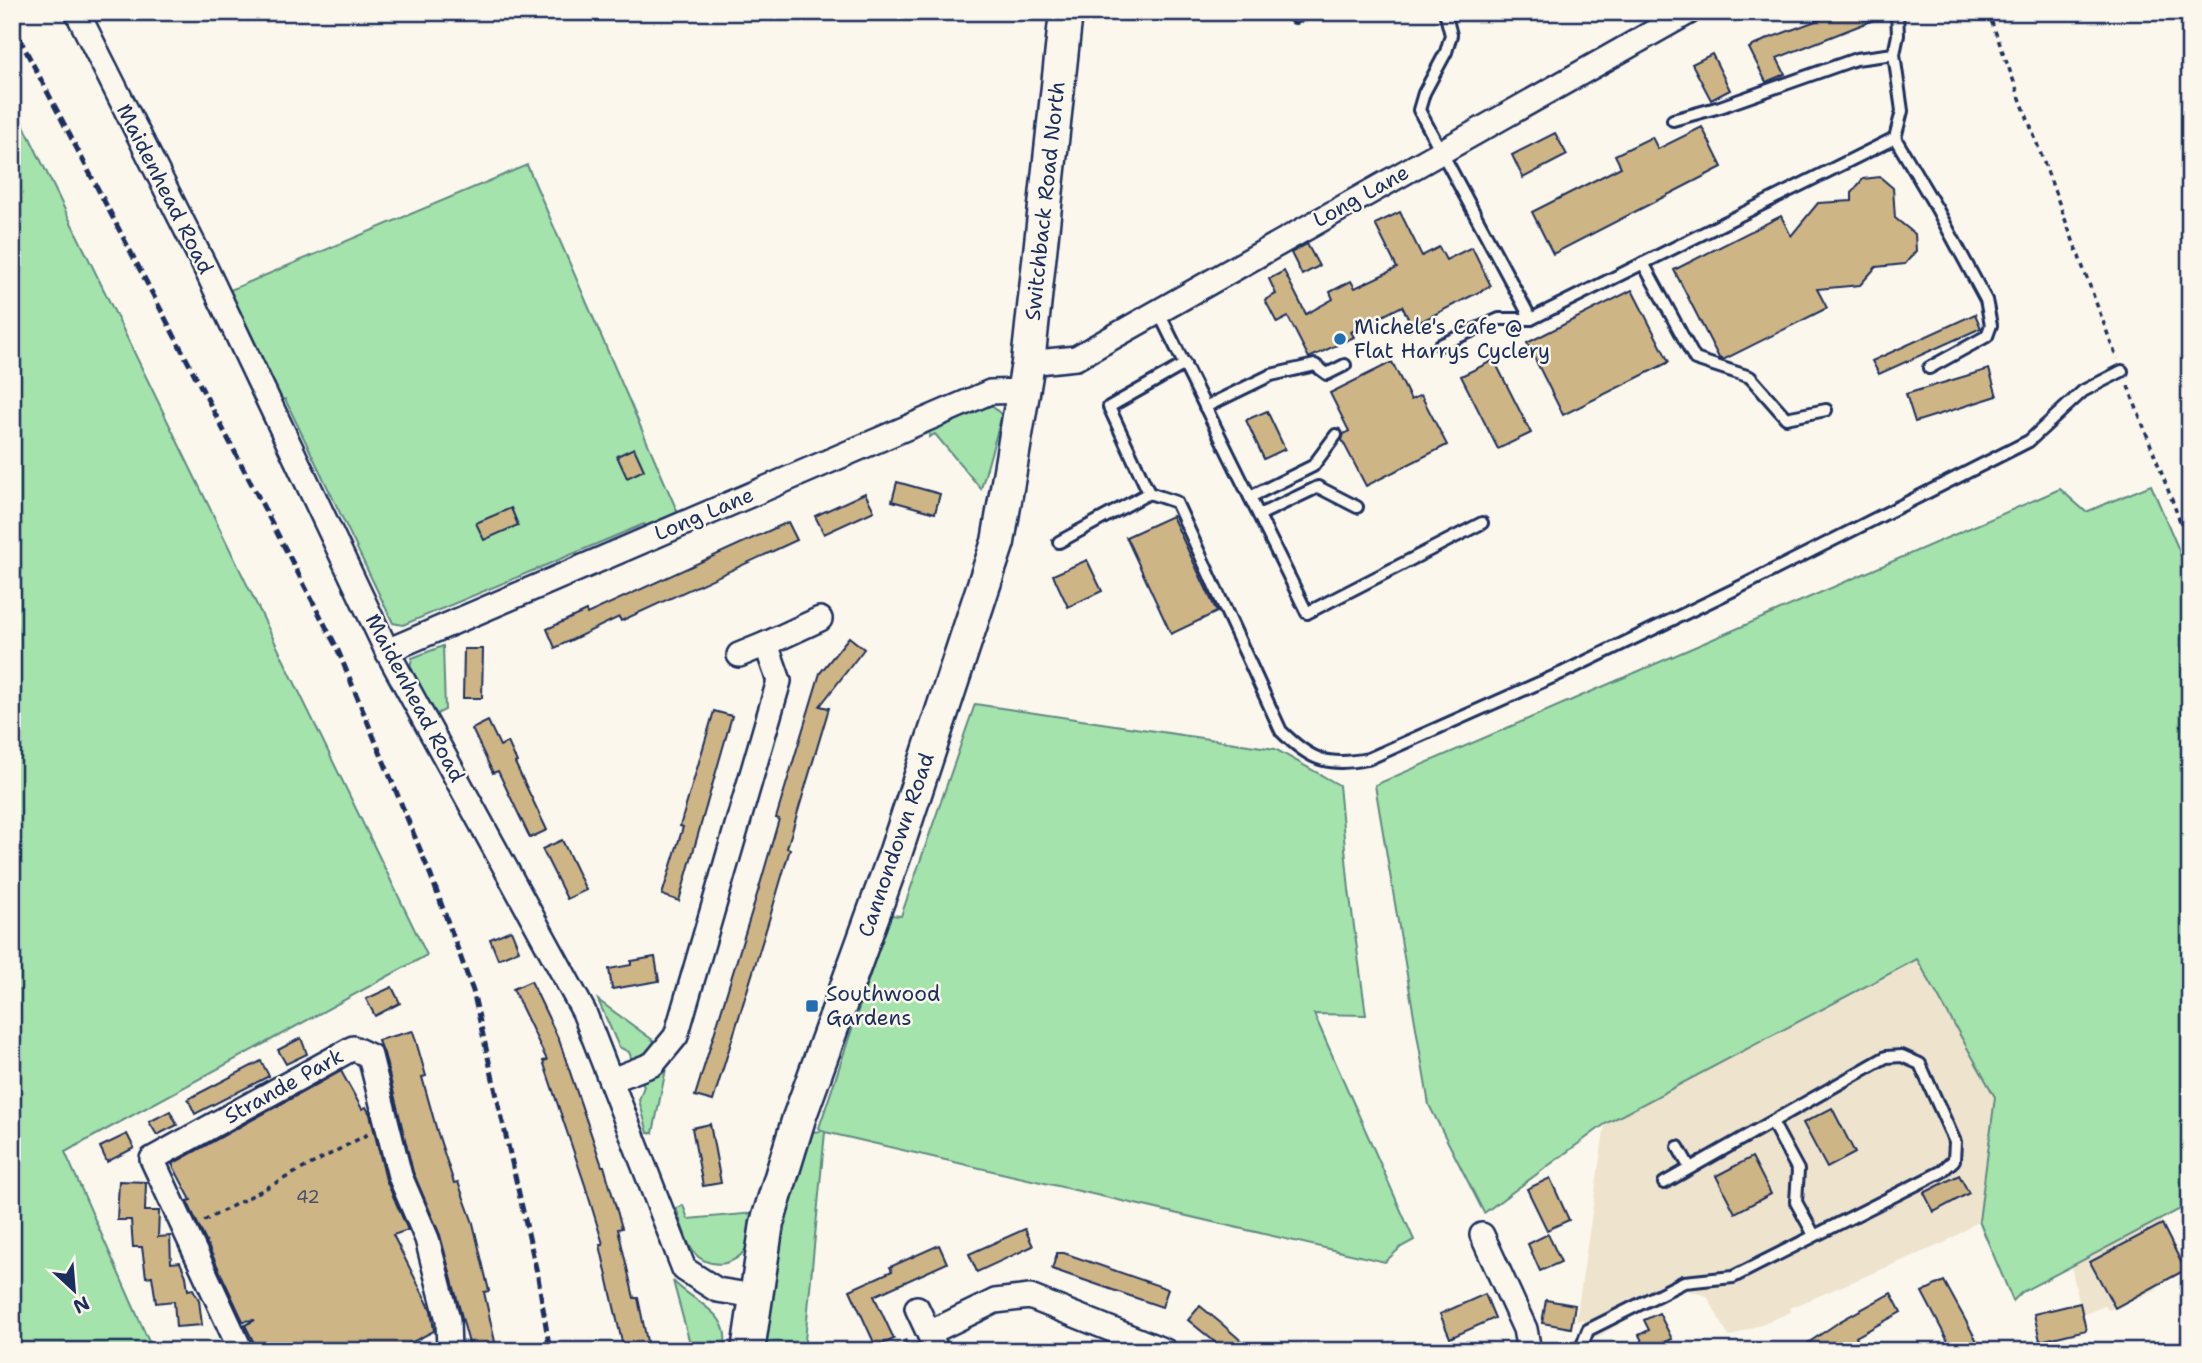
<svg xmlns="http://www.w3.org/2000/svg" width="2202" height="1363" viewBox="0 0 2202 1363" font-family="'Shantell Sans',sans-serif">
<rect width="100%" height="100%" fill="#fbf7ec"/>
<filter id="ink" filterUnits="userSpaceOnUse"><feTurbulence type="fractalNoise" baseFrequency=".0143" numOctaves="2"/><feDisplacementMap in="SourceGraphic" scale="14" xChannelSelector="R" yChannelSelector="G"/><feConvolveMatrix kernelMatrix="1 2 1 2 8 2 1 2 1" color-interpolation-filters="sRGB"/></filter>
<g filter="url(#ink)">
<g fill="#eee3cd">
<path d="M1917 959 1996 1097 1979 1221 1944 1243 1790 1308 1791 1312 1729 1337 1707 1296 1687 1290 1670 1293 1596 1338 1592 1337 1583 1320 1576 1321 1605 1124Z"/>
<path d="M2160 1219 2186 1267 2154 1283 2158 1290 2108 1310 2105 1306 2082 1315 2071 1266Z"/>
</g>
<g fill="#a4e3ab" stroke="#608984" stroke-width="2">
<path d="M12 101 427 955 65 1152 153 1351H12Z"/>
<path d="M527 165 678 513 646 527 644 524 403 625 393 623 285 399 281 401 228 291Z"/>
<path d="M985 405H991L1002 415 981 489 935 434 929 437 930 428Z"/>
<path d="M2151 485 2190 576V1204L2022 1292 2013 1301 1979 1221 1995 1097 1917 959 1605 1124 1484 1213 1429 1105 1375 785 2060 489 2086 512Z"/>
<path d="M443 646 445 710 431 717 409 672 412 658Z"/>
<path d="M975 704 1275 749 1339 785 1349 890 1366 1015 1314 1014 1414 1240 1401 1247 1385 1262 825 1132 804 1351H764L783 1227 811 1132 823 1131 819 1128 890 915 901 916Z"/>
<path d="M598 1000 661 1046 647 1057 632 1060 629 1052 619 1047Z"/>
<path d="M667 1064 653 1133H648L639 1100 644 1086 640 1077Z"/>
<path d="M683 1205 688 1219 755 1213C753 1223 752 1235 748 1245 737 1268 704 1271 691 1248 684 1236 681 1221 676 1208Z"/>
<path d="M673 1281C695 1304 733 1312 724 1351H692Z"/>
</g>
<g fill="#ceb585" stroke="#1b2f5e" stroke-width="2">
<path d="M1840 12 1889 14 1777 58 1785 74 1766 82 1749 48 1767 39Z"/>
<path d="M1712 54 1730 90 1711 100 1692 64Z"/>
<path d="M1702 127 1722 167 1553 254 1532 212 1621 167 1615 155 1652 137 1658 149Z"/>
<path d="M1555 133 1567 155 1523 178 1512 155Z"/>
<path d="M1880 177 1893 188 1895 218 1915 234 1916 251 1905 264 1876 267 1860 285 1817 289 1827 308 1723 360 1719 358 1674 270 1781 216 1791 236 1818 203 1852 201V192L1863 179Z"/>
<path d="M1400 212 1422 256 1439 247 1446 260 1472 247 1491 286 1412 326 1402 306 1351 332 1354 337 1309 358 1288 317 1277 323 1265 300 1276 294 1269 279 1284 271 1306 314 1333 299 1330 292 1351 281 1355 288 1397 268 1375 224Z"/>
<path d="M1307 244 1319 266 1302 275 1291 253Z"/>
<path d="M1632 290 1669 362 1563 415 1527 343Z"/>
<path d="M1975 314 1981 328 1879 374 1872 361Z"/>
<path d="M1494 360 1531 433 1498 449 1461 376Z"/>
<path d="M1392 362 1411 400 1421 395 1447 445 1366 486 1342 440 1344 434 1349 431 1330 393Z"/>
<path d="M1989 369 1997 396 1915 422 1906 394Z"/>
<path d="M1267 411 1285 449 1264 459 1246 420Z"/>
<path d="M634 448 644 470 627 478 617 456Z"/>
<path d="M897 482 940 494 935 513 892 501Z"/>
<path d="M865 493 874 511 824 534 815 516Z"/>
<path d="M511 508 518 525 484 540 476 523Z"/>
<path d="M1172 516 1217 612 1171 634 1126 537Z"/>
<path d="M788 522 797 540 621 621 619 617 555 648 547 629 586 611 587 614Z"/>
<path d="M1087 560 1102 591 1068 607 1053 575Z"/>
<path d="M849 637 864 649 820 706 829 708 787 848 790 849 769 920 713 1101 695 1096 759 888 779 819 776 818 820 673Z"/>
<path d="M464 649H483L482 698H463Z"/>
<path d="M714 711 732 716 679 901 662 895 683 827 680 826Z"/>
<path d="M488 721 500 746 508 742 517 762 515 763 547 830 530 838 498 771 493 773 472 729Z"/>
<path d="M562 840 586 890 567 899 542 849Z"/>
<path d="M511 930 519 950 498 959 490 939Z"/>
<path d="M655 957 659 981 612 989 609 969 631 965V961Z"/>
<path d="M531 981 559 1040 602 1166H604L622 1228 618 1229 634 1298H638L649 1351H624L600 1245 603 1244 585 1185 543 1061 547 1060 513 989Z"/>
<path d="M392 987 400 1003 375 1016 366 999Z"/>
<path d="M413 1031 426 1076 422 1077 437 1131 454 1183 458 1182 473 1223 489 1291 484 1292 497 1351H471L440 1235 413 1172 384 1053 380 1046 378 1040Z"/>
<path d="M301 1038 307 1054 286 1064 278 1050Z"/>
<path d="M261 1061 269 1076 195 1114 188 1099Z"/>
<path d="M341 1071 362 1109 366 1107 370 1114 386 1180 408 1230 393 1235 431 1310 434 1331 395 1351H258L245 1325 255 1320 243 1321 187 1201 191 1200 172 1164Z"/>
<path d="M1832 1108 1855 1153 1827 1168 1803 1123Z"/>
<path d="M170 1111 177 1125 157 1135 149 1122Z"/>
<path d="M710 1124 721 1183 703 1186 692 1128Z"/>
<path d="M127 1134 134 1148 107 1162 100 1147Z"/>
<path d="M1752 1157 1771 1194 1735 1213 1716 1176Z"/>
<path d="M1959 1175 1969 1193 1934 1212 1924 1193Z"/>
<path d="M1550 1178 1569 1220 1547 1230 1527 1189Z"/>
<path d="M119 1181 146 1182 145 1211H159L158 1237 170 1236 171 1263 180 1262 186 1276 188 1290 193 1289 199 1300 202 1325 176 1327 174 1301 156 1303 152 1276 146 1277 142 1247H133L131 1220H117Z"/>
<path d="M2162 1224 2185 1270 2115 1308 2090 1262Z"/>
<path d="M1025 1229 1033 1246 977 1272 969 1254Z"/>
<path d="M1548 1234 1561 1262 1540 1271 1528 1244Z"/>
<path d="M939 1245 947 1263 874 1296 894 1339 876 1347 850 1290 892 1271 890 1267Z"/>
<path d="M1057 1253H1064L1168 1289 1162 1307 1052 1269Z"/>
<path d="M1944 1281 1978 1343 1963 1351H1953L1922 1292Z"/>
<path d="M1891 1293 1901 1312 1856 1337 1857 1339 1839 1351H1796L1842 1320Z"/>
<path d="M1485 1294 1495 1318 1450 1338 1440 1314Z"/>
<path d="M1546 1300 1575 1305 1571 1328 1542 1323Z"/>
<path d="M2080 1303 2086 1330 2040 1341 2034 1314Z"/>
<path d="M1200 1306 1222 1324 1253 1351H1225L1210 1338 1188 1320Z"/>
<path d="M1659 1313 1672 1339 1647 1351 1639 1335 1649 1330 1644 1320Z"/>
</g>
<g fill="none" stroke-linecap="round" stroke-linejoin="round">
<g stroke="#1b2f5e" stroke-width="16">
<g id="lane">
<path d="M1293 12 1295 17 1306 12"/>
<path d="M1445 12 1451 35 1446 52 1424 93 1419 110 1531 319 1895 138 1937 209 1986 300 1991 325 1987 336 1929 368"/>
<path d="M1673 120 1720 107 1856 59 1894 54"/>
<path d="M1895 138 1902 111 1894 54 1898 35 1897 12"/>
<path d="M1643 263 1695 359 1750 377 1786 418 1826 410"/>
<path d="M1158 311 1307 613 1482 523"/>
<path d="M1440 345 1499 319H1531"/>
<path d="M1205 407 1271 375 1315 365 1327 374 1345 365"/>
<path d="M1149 493 1176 502 1281 731C1310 760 1327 767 1368 759L1564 672 1746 584 2029 441 2083 391 2122 371"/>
<path d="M1250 497 1313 466 1336 435"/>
<path d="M1259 515 1318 487 1357 507"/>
<path d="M1059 542 1149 493 1109 407 1185 364"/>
<path d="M1772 1122 1798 1170 1796 1202 1814 1235"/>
<path d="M1678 1147 1690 1168"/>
<path d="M1580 1351 1588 1330 1684 1282 1733 1277 1941 1172 1954 1160 1955 1142 1920 1064 1902 1056 1886 1057 1664 1183"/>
</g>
</g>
<g stroke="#1b2f5e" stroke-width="28">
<g id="street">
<path d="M77 12 205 267 387 651 584 1012 684 1269 717 1290 755 1296"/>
<path d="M1028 363 1076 358 1689 12"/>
<path d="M387 651 990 392 1024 391"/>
<path d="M739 655 766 644"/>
<path d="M612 1080 653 1064 676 1036 779 681 766 644 820 619"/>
<path d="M1482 1235 1525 1329 1529 1351"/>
<path d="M917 1308 937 1351"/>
<path d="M929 1333 995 1301 1030 1297 1165 1351"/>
<path d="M241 1351 152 1159 353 1048 370 1056 400 1176 427 1239 448 1320 449 1351"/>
</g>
</g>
<g stroke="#1b2f5e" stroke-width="37">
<path id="secondary" d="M748 1351 767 1223 799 1118 895 854 998 542 1028 363 1066 12"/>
</g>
<g stroke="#1b2f5e" stroke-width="3.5" stroke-dasharray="5 5" stroke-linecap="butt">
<path d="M1988 12 2117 359"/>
<path d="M2128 386 2190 547"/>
<path d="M204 1221 370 1133"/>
<path d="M884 1351 910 1339"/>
</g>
<use href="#lane" stroke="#fbf7ec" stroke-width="10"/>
<use href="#street" stroke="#fbf7ec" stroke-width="23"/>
<use href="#secondary" stroke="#fbf7ec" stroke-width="32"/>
<path stroke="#1b2f5e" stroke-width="5" stroke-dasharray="10 5" stroke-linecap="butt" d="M12 24 337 648 431 876 473 991 538 1277 550 1351"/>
</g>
</g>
<g fill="#1f6fb2" stroke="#fbf7ec" stroke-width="2.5">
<circle cx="1340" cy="339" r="7"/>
<rect x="805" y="999" width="14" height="14" rx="3.5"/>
</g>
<g text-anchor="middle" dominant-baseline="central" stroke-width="5" stroke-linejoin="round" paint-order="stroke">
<g font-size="18" fill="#485068">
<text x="308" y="1197">42</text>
</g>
<g font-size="21" fill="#1b2f5e" stroke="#fbf7ec">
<text transform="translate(165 189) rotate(63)">Maidenhead Road</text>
<text transform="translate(1361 196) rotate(-29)">Long Lane</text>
<text transform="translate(1045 201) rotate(-84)">Switchback Road North</text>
<text transform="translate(704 514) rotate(-23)">Long Lane</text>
<text transform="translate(415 698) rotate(62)">Maidenhead Road</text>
<text transform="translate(896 845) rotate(-71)">Cannondown Road</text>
<text transform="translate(284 1086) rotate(-29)">Strande Park</text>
</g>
<g font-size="21" fill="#1b2f5e" stroke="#fbf7ec" text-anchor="start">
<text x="1354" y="327">Michele's Cafe @<tspan x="1354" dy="24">Flat Harrys Cyclery</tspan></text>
<text x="826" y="994">Southwood<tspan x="826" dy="24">Gardens</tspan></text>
</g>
</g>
<rect width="2202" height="1363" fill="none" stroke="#fbf7ec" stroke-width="42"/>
<rect x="21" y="21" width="2160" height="1321" fill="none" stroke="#1b2f5e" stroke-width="2.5" filter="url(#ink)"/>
<g transform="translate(74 1290) rotate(154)" stroke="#fbf7ec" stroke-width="5" paint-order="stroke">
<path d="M0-5L12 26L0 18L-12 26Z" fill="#1b2f5e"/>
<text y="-10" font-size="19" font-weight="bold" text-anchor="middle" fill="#1b2f5e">N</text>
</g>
</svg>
